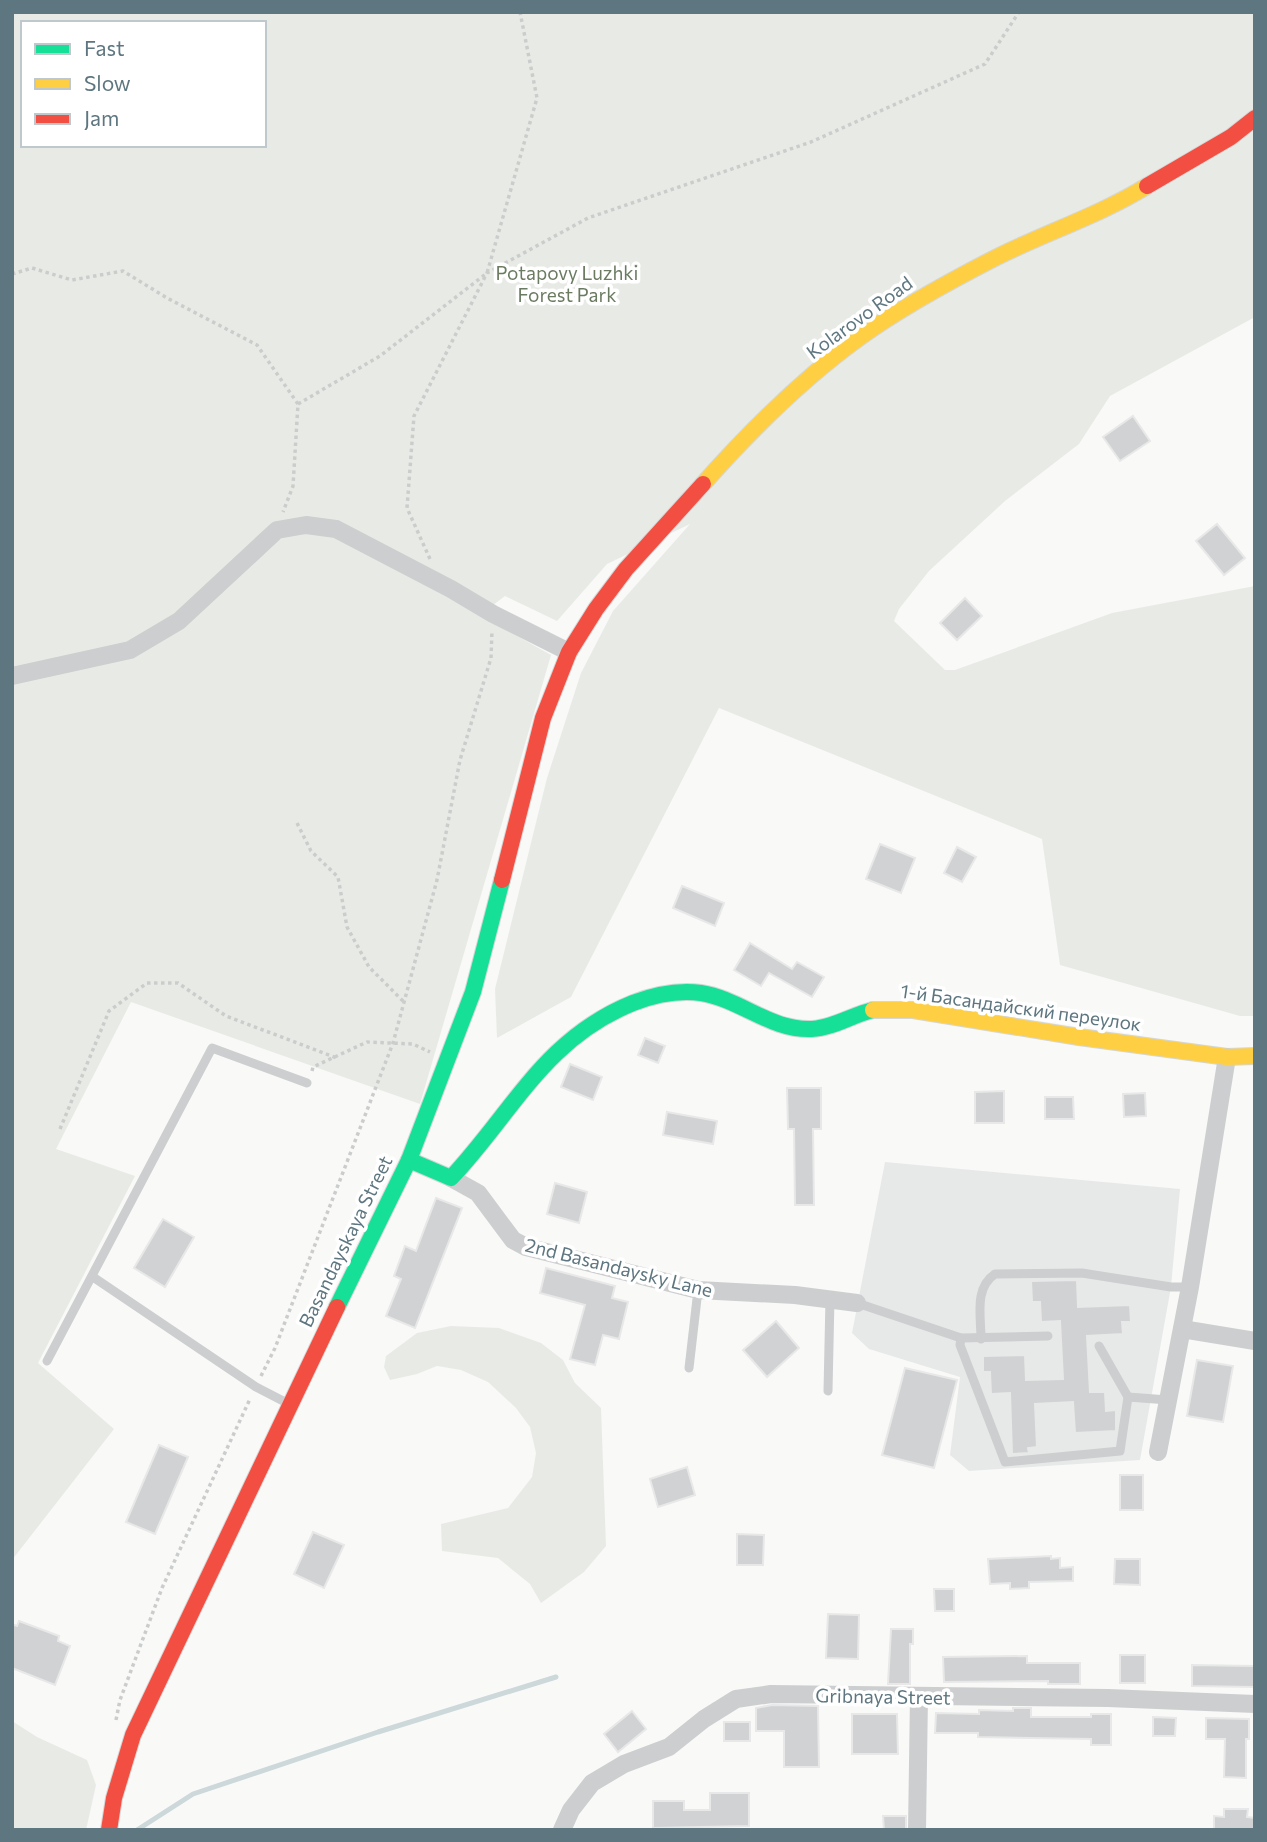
<svg xmlns="http://www.w3.org/2000/svg" width="1267" height="1842" viewBox="0 0 1267 1842" font-family="Commissioner,sans-serif">
<rect width="100%" height="100%" fill="#f9f9f8"/>
<path fill="#e7e9e8" d="M885 1162 1180 1189 1171 1287 1140 1460 969 1471 950 1455 960 1377 869 1349 852 1333Z"/>
<g fill="#e8ebe5" fill-rule="evenodd">
<path d="M12 12H1255V317L1110 396 1079 444 1005 501 929 571 899 609 894 621 945 670H955L1112 613 1255 586V1016H1240L1060 965 1042 839 719 708 571 997 497 1038 495 989 547 778 581 673 613 611 690 524 607 564 557 621 505 596 480 615 551 655 420 1104 131 1002 56 1149 135 1176 38 1363 114 1429 12 1560ZM23 23H264V145H23Z"/>
<path d="M451 1326 499 1328 541 1343 563 1360 575 1383 601 1408 606 1546 584 1572 541 1603 530 1584 498 1558 442 1551 441 1524 508 1508 532 1477 536 1453 530 1427 516 1408 488 1382 461 1370 437 1366 417 1374 390 1380 384 1367 386 1356 417 1333Z"/>
<path d="M12 1721 37 1737 87 1760 96 1785 86 1830H12Z"/>
</g>
<g fill="none" stroke-linecap="round" stroke-linejoin="round">
<path stroke="#ccd8d9" stroke-width="5" d="M137 1830 193 1794 378 1732 556 1677"/>
</g>
<g fill="#d0d2d3" stroke="#e8e8e8" stroke-width="2">
<path d="M1133 416 1150 441 1120 461 1103 437Z"/>
<path d="M1217 524 1245 558 1224 575 1196 541Z"/>
<path d="M965 598 982 616 957 640 940 623Z"/>
<path d="M880 844 915 858 901 893 866 879Z"/>
<path d="M957 847 976 857 962 882 944 873Z"/>
<path d="M682 886 724 903 715 926 673 908Z"/>
<path d="M750 943 792 969 797 962 824 977 812 997 769 973 761 986 734 970Z"/>
<path d="M645 1038 665 1046 658 1063 638 1055Z"/>
<path d="M570 1064 602 1077 593 1100 561 1087Z"/>
<path d="M787 1088H821V1129H813L814 1205H795L794 1129H788Z"/>
<path d="M1004 1091V1123H975V1092Z"/>
<path d="M1145 1093 1146 1116 1124 1117 1123 1094Z"/>
<path d="M1045 1097H1073L1074 1119H1045Z"/>
<path d="M667 1112 717 1121 713 1144 663 1135Z"/>
<path d="M555 1183 587 1192 579 1223 547 1214Z"/>
<path d="M436 1198 462 1208 415 1328 386 1316 401 1279 394 1276 405 1246 416 1251Z"/>
<path d="M163 1219 194 1237 165 1287 134 1268Z"/>
<path d="M546 1268 615 1286 612 1298 628 1302 619 1339 603 1335 595 1365 570 1359 585 1305 540 1293Z"/>
<path d="M1077 1280 1078 1307 1130 1305 1131 1322H1122L1123 1334 1087 1336 1090 1392H1105L1106 1411 1116 1410V1431L1075 1433 1073 1402 1035 1404 1037 1447 1028 1448 1029 1453 1012 1454 1010 1393 991 1394 990 1372H983V1356L1025 1355 1026 1380 1063 1379 1060 1321 1041 1322 1040 1302H1032L1031 1281Z"/>
<path d="M776 1321 799 1348 767 1377 743 1350Z"/>
<path d="M1197 1360 1233 1366 1223 1422 1187 1416Z"/>
<path d="M905 1368 957 1380 934 1468 882 1455Z"/>
<path d="M159 1445 188 1457 155 1534 126 1522Z"/>
<path d="M687 1467 695 1495 658 1507 650 1479Z"/>
<rect x="1120" y="1475" width="23" height="35"/>
<path d="M313 1532 344 1545 324 1588 294 1574Z"/>
<path d="M737 1534 764 1535 763 1565H737Z"/>
<path d="M1051 1556V1559L1060 1558V1568L1073 1567V1581L1029 1582V1588L1010 1589V1583L990 1584 988 1559Z"/>
<path d="M1115 1559H1140V1585L1114 1584Z"/>
<path d="M934 1589H954V1611H935Z"/>
<path d="M828 1614 859 1615 858 1659 826 1658Z"/>
<path d="M19 1621 59 1636 58 1641 70 1646 55 1685 12 1668V1624L17 1626Z"/>
<path d="M891 1629H913V1644H910V1684H888Z"/>
<rect x="1120" y="1655" width="25" height="28"/>
<path d="M1027 1656V1663H1080V1684H1048V1681L944 1682 943 1657Z"/>
<path d="M1192 1665 1255 1666V1687L1192 1686Z"/>
<path d="M772 1705 818 1706 819 1767H784V1731H756V1708Z"/>
<path d="M1013 1708H1031V1717H1091V1714H1111V1745H1091V1739L978 1737V1733H935L936 1713 979 1714V1710L1013 1711Z"/>
<path d="M632 1711 646 1729 618 1752 604 1734Z"/>
<path d="M852 1714H897L898 1754H852Z"/>
<path d="M1153 1717 1176 1718 1175 1736H1153Z"/>
<path d="M1206 1718 1249 1719V1739H1246V1778L1224 1777 1225 1739H1206Z"/>
<rect x="724" y="1722" width="26" height="19"/>
<path d="M710 1793H749V1826L653 1828V1801H684V1810H710Z"/>
<path d="M1224 1809H1248L1247 1817 1255 1818V1830H1214V1816L1224 1817Z"/>
<path d="M883 1816H906V1830H884Z"/>
</g>
<g fill="none" stroke-linecap="round" stroke-linejoin="round">
<g stroke="#d5d7d7" stroke-width="18">
<g id="fast">
<path d="M409 1160 451 1178C513 1112 544 1039 633 1003 654 995 679 990 701 993 740 999 771 1031 812 1029 833 1028 852 1015 873 1010"/>
<path d="M337 1307 409 1160 473 992 502 880"/>
</g>
</g>
<g stroke="#d5d7d7" stroke-width="18">
<g id="slow">
<path d="M703 484C750 431 801 380 859 338 902 307 950 281 997 257 1047 232 1100 215 1147 186"/>
<path d="M873 1010H913L1079 1037 1227 1057 1255 1056"/>
</g>
</g>
<g stroke="#d5d7d7" stroke-width="18">
<g id="jam">
<path d="M1147 186 1231 137 1255 118"/>
<path d="M502 880 543 718 569 652 596 609 626 569 703 484"/>
<path d="M109 1830 114 1798 133 1735 337 1307"/>
</g>
</g>
<g stroke="#cbcdcd" stroke-width="3.5" stroke-dasharray="3.5 3.5" stroke-linecap="butt">
<path d="M12 274 32 268 72 280 123 271 167 298 257 345 298 404 293 486 283 512"/>
<path d="M298 404 380 356 487 273 537 98 520 12"/>
<path d="M430 559 407 508 414 416 487 273 588 218 811 142 985 64 1019 12"/>
<path d="M297 823 311 851 338 877 347 927 369 967 404 1002"/>
<path d="M312 1071 313 1067 367 1042 413 1044 430 1052"/>
<path d="M60 1129 109 1011 147 983H178L226 1016 337 1058"/>
<path d="M261 1376 275 1348 393 1043 437 880 460 760 491 658 492 630"/>
<path d="M116 1720 120 1700 162 1588 250 1399"/>
</g>
<g stroke="#cdcecf" stroke-width="9">
<path d="M93 1277 256 1387 287 1403"/>
<path d="M857 1303 961 1338 1048 1336"/>
<path d="M961 1338 960 1345 1005 1462 1120 1451 1128 1397 1099 1346"/>
<path d="M981 1339C981 1316 974 1288 995 1274L1082 1273 1171 1287H1190"/>
<path d="M47 1361 212 1048 307 1083"/>
<path d="M689 1368 698 1290"/>
<path d="M828 1391 830 1298"/>
<path d="M1128 1397 1168 1400"/>
</g>
<g stroke="#cdcecf" stroke-width="18">
<path d="M12 676 130 650 179 621 277 530 306 525 336 529 451 589 493 614 569 652"/>
<path d="M451 1178 478 1193 513 1240 526 1247 698 1290 795 1295 857 1303"/>
<path d="M1182 1329 1255 1341"/>
<path d="M1158 1452 1190 1287 1227 1057"/>
<path d="M562 1830 571 1810 592 1783 624 1764 669 1747 704 1719 736 1699 771 1694 1108 1698 1255 1704"/>
<path d="M917 1830 919 1696"/>
</g>
<use href="#fast" stroke="#16e098" stroke-width="16"/>
<use href="#slow" stroke="#ffcf43" stroke-width="16"/>
<use href="#jam" stroke="#f24e42" stroke-width="16"/>
</g>
<g text-anchor="middle" dominant-baseline="central" stroke-width="7" stroke-linejoin="round" paint-order="stroke">
<g font-size="19" fill="#6b7b61" stroke="#fff">
<text x="567" y="272">Potapovy Luzhki<tspan x="567" dy="22">Forest Park</tspan></text>
</g>
<g font-size="19" fill="#5e767f" stroke="#fff">
<text transform="translate(859 317) rotate(-36)">Kolarovo Road</text>
<text transform="translate(1021 1007) rotate(8)">1-й Басандайский переулок</text>
<text transform="translate(345 1241) rotate(-64)">Basandayskaya Street</text>
<text transform="translate(619 1267) rotate(14)">2nd Basandaysky Lane</text>
<text transform="translate(883 1696) rotate(1)">Gribnaya Street</text>
</g>
</g>
<rect width="1267" height="1842" fill="none" stroke="#5e767f" stroke-width="28"/>
<rect x="21" y="21" width="245" height="126" fill="#ffffff" stroke="#bfc8cc" stroke-width="2"/>
<rect x="35" y="44" width="35" height="10" fill="#16e098" stroke="#bfc8cc" stroke-width="2"/>
<text x="84" y="56" font-size="21" fill="#5e767f">Fast</text>
<rect x="35" y="79" width="35" height="10" fill="#ffcf43" stroke="#bfc8cc" stroke-width="2"/>
<text x="84" y="91" font-size="21" fill="#5e767f">Slow</text>
<rect x="35" y="114" width="35" height="10" fill="#f24e42" stroke="#bfc8cc" stroke-width="2"/>
<text x="84" y="126" font-size="21" fill="#5e767f">Jam</text>
</svg>
